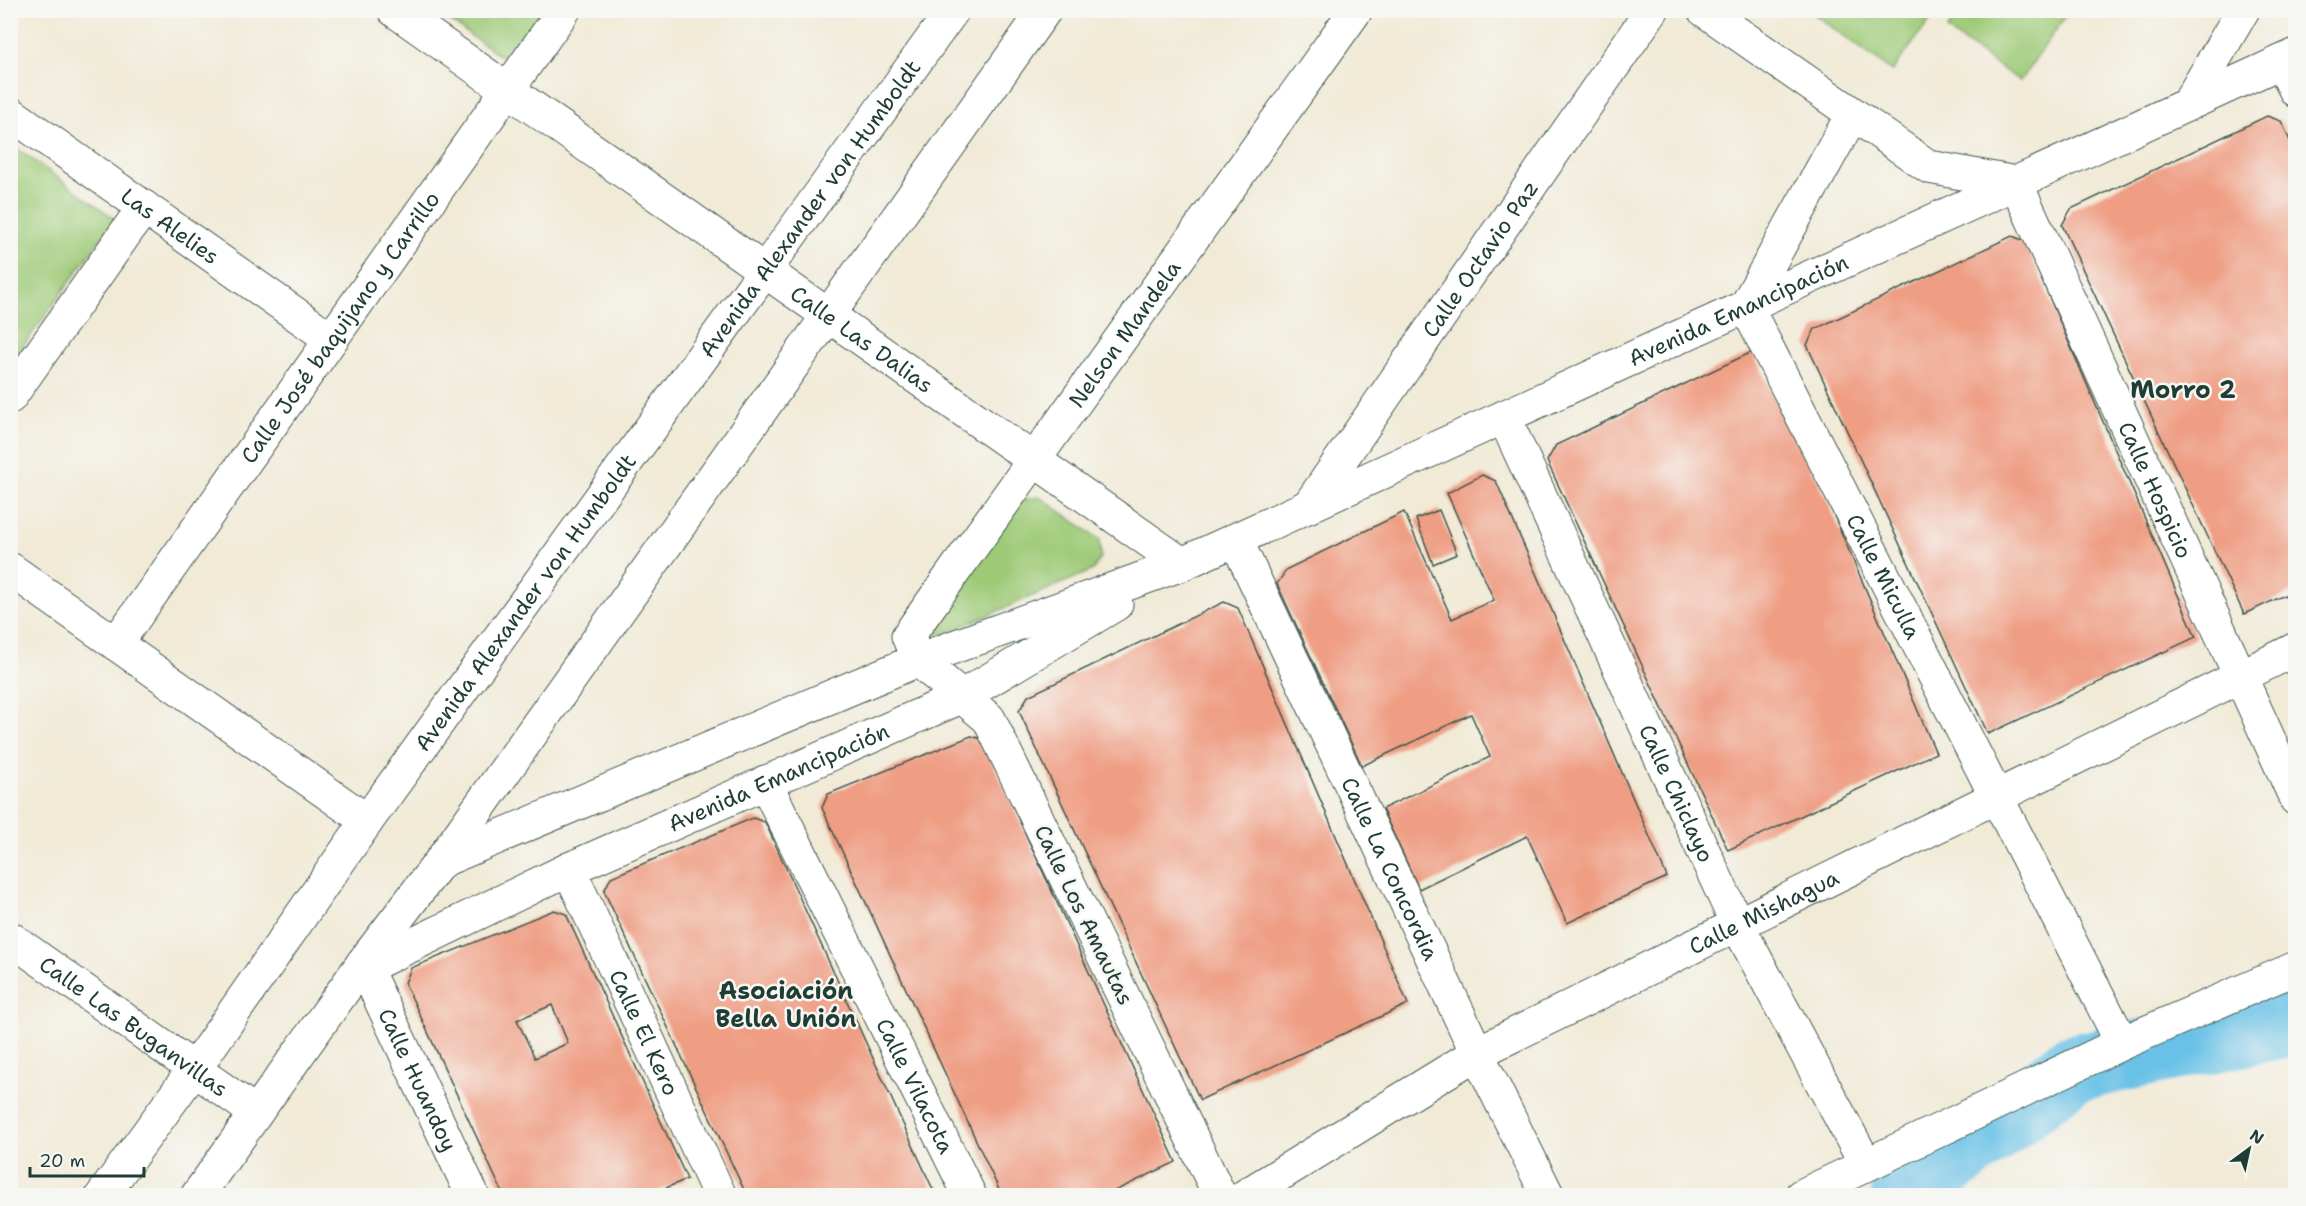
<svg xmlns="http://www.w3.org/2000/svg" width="2306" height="1206" viewBox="0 0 2306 1206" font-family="'Shantell Sans',sans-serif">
<rect width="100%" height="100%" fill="#f6f6f2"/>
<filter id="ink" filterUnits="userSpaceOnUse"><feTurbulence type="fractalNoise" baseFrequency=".0167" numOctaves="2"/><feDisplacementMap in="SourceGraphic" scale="12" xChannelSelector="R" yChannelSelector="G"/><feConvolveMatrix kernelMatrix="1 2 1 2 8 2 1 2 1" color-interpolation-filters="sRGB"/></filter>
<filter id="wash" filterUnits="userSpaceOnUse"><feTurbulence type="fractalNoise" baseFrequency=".008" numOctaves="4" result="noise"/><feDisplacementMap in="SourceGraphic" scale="24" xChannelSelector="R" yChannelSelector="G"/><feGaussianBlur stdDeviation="1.35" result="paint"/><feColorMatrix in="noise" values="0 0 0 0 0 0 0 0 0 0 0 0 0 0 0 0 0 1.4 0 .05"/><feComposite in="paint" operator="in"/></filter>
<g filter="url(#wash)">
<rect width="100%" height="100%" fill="#f1ead7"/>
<g fill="#9eca77" stroke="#5e8456" stroke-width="1.5">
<path d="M436 11H541L508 57 503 58Z"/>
<path d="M1810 11H1937L1892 71Z"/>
<path d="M1960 11V10L2069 11 2020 81 1947 30Z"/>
<path d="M11 144 115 219 11 363Z"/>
<path d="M1040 497 1100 540 1101 557 1093 570 940 636 931 624 1021 500Z"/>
</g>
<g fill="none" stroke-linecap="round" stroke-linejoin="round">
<path stroke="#69c1e7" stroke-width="68" d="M1905 1196 2073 1068 2296 1021"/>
</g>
<g id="blocks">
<g fill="#ef9d83" fill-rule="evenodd">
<path d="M2267 116 2281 121 2296 154V590L2244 614 2062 225 2071 209Z"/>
<path d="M2012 236 2025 241 2196 637 1988 734 1807 345 1815 329Z"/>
<path d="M1752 352 1826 497 1936 753 1728 850 1547 461 1556 445Z"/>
<path d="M1482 475 1496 481 1667 877 1567 923 1527 836 1419 889 1382 809 1490 757 1471 714 1362 766 1277 584 1287 569 1404 512 1452 619 1494 600 1447 493Z"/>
<path d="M1439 510 1457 554 1433 564 1416 519Z"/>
<path d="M1224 602 1238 608 1408 1004 1200 1100 1019 711 1028 696Z"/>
<path d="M971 736 982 739 1176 1162 1104 1196H1002L822 808 828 794Z"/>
<path d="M753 818 765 822 936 1196H747L604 891 611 877Z"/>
<path d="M554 910 566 914 687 1179 647 1196H504L405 983 411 968ZM552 1005 568 1043 535 1058 517 1020Z"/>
</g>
</g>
</g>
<g filter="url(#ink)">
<use href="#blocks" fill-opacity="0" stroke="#3e574c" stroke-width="1.5"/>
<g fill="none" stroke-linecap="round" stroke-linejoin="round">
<g stroke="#3e574c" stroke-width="35">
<g id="street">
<path id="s1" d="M394 10 1182 564"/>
<path id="s2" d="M1704 10 1929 167 2016 183 2296 799"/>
<path d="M2281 62 2296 91"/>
<path d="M2188 104 2243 10"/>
<path id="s3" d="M10 113 331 339"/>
<path id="s4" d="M1852 115 1746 306 2122 1043"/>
<path d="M10 397 144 207"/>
<path id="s5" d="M1504 417 1737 924 1865 1163"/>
<path id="s6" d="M1308 507 1652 10"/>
<path id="s7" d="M1236 540 1477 1053 1548 1196"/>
<path d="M10 569 367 821"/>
<path id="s8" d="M116 644 564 10"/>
<path id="s9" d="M765 782 970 1196"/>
<path id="s10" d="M569 869 720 1196"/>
<path id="s11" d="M10 938 256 1113"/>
<path id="s12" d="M363 963 473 1196"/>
<path id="s13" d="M1220 1196 989 719 918 660 908 636 1356 10"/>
<path id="s14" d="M1245 1196 1477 1053 2296 649"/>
<path d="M1801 1196 2122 1043 2296 968"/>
</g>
</g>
<g stroke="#3e574c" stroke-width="35">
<g id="secondary">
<path id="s15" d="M441 861 918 660 1182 564 2296 55"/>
<path id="s16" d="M363 963 379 961 569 869 961 697 1116 604"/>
<path id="s17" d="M102 1196 195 1068 367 821 953 10"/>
<path d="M197 1196 363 963 441 861 1045 10"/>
</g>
</g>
<use href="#street" stroke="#fff" stroke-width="33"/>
<use href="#secondary" stroke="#fff" stroke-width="33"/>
</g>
</g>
<g text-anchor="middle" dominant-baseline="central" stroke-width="5" stroke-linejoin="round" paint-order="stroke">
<g font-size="22" fill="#1f3d34" stroke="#f6f6f2">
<text stroke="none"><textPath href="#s17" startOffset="1215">Avenida Alexander von Humboldt</textPath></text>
<text stroke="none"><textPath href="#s3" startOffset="196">Las Alelies</textPath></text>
<text stroke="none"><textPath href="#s6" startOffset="302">Calle Octavio Paz</textPath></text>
<text stroke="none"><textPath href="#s15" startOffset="1410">Avenida Emancipación</textPath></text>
<text stroke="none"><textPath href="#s8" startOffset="388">Calle José baquijano y Carrillo</textPath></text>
<text stroke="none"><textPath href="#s13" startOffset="1020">Nelson Mandela</textPath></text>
<text stroke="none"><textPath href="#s1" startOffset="572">Calle Las Dalias</textPath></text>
<text stroke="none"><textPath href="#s2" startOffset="700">Calle Hospicio</textPath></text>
<text stroke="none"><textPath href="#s4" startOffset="522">Calle Miculla</textPath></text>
<text stroke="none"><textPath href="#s17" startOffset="729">Avenida Alexander von Humboldt</textPath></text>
<text stroke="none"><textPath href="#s16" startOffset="456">Avenida Emancipación</textPath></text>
<text stroke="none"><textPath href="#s5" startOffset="414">Calle Chiclayo</textPath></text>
<text stroke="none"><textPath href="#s7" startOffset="363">Calle La Concordia</textPath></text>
<text stroke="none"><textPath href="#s14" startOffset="592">Calle Mishagua</textPath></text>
<text transform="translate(1084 915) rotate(64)">Calle Los Amautas</text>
<text stroke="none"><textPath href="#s11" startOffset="152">Calle Las Buganvillas</textPath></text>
<text stroke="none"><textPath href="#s10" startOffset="180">Calle El Kero</textPath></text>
<text stroke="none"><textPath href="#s12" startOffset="129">Calle Huandoy</textPath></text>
<text stroke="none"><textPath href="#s9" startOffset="339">Calle Vilacota</textPath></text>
</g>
<g font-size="24" font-weight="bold" fill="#1f3d34" stroke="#f6f6f2">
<text x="2183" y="390">Morro 2</text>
<text x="786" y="991">Asociación<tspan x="786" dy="28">Bella Unión</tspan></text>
</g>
</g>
<rect width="2306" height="1206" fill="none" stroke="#f6f6f2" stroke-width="36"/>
<g transform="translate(2249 1149) rotate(33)" stroke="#f6f6f2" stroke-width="4.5" paint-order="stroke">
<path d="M0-4.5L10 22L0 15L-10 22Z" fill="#1f3d34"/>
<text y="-9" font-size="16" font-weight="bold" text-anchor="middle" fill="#1f3d34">N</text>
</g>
<path d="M30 1167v9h114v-9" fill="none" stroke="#1f3d34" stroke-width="3"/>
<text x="39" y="1167" font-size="18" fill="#1f3d34" stroke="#f6f6f2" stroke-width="4.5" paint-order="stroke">20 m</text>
</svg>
